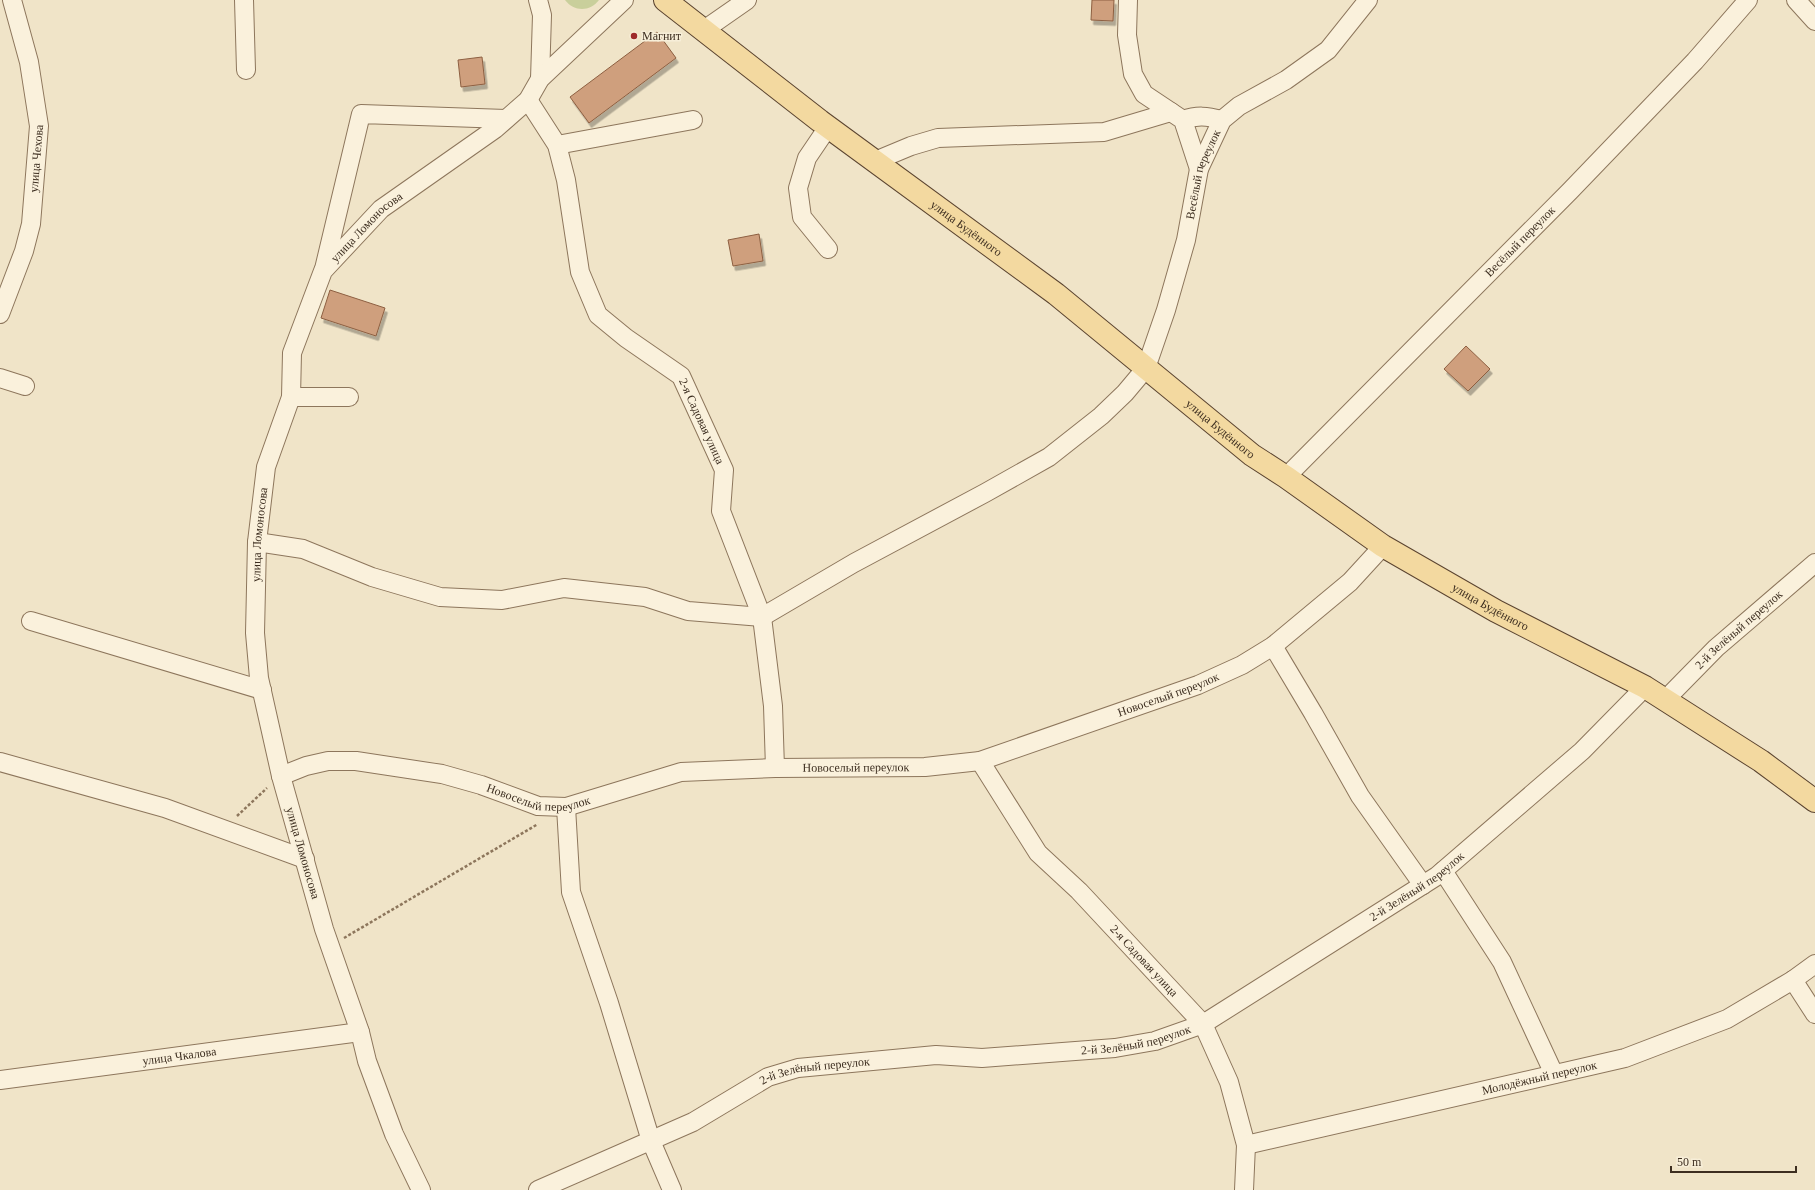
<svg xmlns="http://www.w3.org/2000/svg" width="1815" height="1190" viewBox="0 0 1815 1190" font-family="'Times New Roman',serif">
<defs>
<filter id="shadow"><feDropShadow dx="2.5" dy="4.5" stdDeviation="0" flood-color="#0004"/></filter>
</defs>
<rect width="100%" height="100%" fill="#f0e4c8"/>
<path fill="#c9cf9b" d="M565 0H599C590 12 574 12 565 0Z"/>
<g fill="#cf9f7d" stroke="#8d5f41" filter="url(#shadow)">
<path d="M1092 0H1114L1113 21 1091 20Z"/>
<path d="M657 32 676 58 589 123 570 97Z"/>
<path d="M482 57 485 84 461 87 458 60Z"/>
<path d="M759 234 763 261 733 266 728 240Z"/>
<path d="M330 290 385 308 376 336 321 318Z"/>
<path d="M1466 346 1490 369 1468 391 1444 369Z"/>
</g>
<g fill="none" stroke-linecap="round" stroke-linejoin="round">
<g stroke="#8d765c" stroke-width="20">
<g id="minor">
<path d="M244 0 246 70"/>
<path d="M538 0 542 15 540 79"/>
<path d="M1128 0 1127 35 1133 74 1144 94 1183 120 1199 169"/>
<path d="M1796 0 1815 21"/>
<path d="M704 30 747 0"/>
<path id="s1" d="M528 100 557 145 566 180 580 272 598 315 626 338 681 376 724 470 721 511 762 617 773 706 775 768"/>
<path d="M1183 120C1197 115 1207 116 1222 120"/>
<path d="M828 127 807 158 798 188 802 217 828 249"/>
<path d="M557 145 693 120"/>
<path d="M875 161 911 146 938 138 1104 132 1171 112"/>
<path d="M324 269 361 114 506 119"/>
<path id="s2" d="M0 314 24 251 31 224 39 126 29 62 12 0"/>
<path d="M0 378 25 386"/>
<path d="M291 397H349"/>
<path id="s3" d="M1286 477 1570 191 1695 61 1748 0"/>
<path id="s4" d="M257 542 303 549 372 577 440 597 502 600 564 588 645 597 688 611 762 617 854 563 985 493 1049 457 1101 416 1125 393 1146 368 1166 310 1186 240 1199 169 1222 120 1239 106 1286 80 1328 50 1368 0"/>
<path d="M31 621 262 690"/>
<path d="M1273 646 1313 713 1360 796 1423 885"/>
<path id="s5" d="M1665 700 1716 648 1815 563"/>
<path id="s6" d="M980 761 1038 853 1079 891 1203 1024 1229 1082 1246 1145 1244 1190"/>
<path d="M0 762 165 808 305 859"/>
<path id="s7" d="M281 776 306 766 328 761H356L442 774 481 785 538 806 566 807 681 772 775 768 925 767 980 761 1198 685 1242 665 1273 646 1350 582 1383 546"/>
<path d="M566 807 571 892 609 1003 651 1141 672 1190"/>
<path d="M1443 871 1502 962 1554 1074"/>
<path d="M1793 980 1815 1014"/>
<path id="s8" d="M0 1080 360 1032"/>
<path id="s9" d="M1246 1145 1625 1058 1727 1019 1793 980 1815 964"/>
<path id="s10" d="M421 1190 394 1134 367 1061 360 1032 324 929 281 776 259 678 255 633 257 542 266 467 291 397 292 353 323 271 381 209 495 129 528 100 540 79 624 0"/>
<path id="s11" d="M538 1190 693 1122 768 1077 798 1068 936 1055 982 1058 1115 1048 1155 1041 1203 1024 1437 876 1582 751 1645 687"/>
</g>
</g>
<g stroke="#5b4430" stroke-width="24">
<g id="major">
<path id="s12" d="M665 0 820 121 1056 294 1252 455 1286 477 1383 546 1496 611 1645 687 1761 761 1815 801"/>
</g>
</g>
<g stroke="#8d765c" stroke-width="2.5" stroke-dasharray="3 2" stroke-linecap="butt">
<path d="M237 816 267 788"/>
<path d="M344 938 538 824"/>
</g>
<use href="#minor" stroke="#faf1dc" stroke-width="18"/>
<use href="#major" stroke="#f3d9a0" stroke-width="22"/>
</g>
<circle fill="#9e2a2b" stroke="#f7eed8" stroke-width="1.5" cx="634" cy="36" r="4"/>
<g text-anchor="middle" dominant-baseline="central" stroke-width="3" stroke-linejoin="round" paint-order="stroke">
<g font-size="12" fill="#3d2e20" stroke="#f7eed8" text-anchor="start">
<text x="642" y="36">Магнит</text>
</g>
<g font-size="12" fill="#3d2e20" stroke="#f7eed8">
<text stroke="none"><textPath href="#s2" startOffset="161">улица Чехова</textPath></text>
<text stroke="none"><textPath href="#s4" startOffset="1181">Весёлый переулок</textPath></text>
<text stroke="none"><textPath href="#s10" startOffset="1018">улица Ломоносова</textPath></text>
<text stroke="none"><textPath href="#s12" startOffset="378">улица Будённого</textPath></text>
<text stroke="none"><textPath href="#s3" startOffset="332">Весёлый переулок</textPath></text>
<text stroke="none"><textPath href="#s1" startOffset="382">2-я Садовая улица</textPath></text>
<text stroke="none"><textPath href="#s12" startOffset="702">улица Будённого</textPath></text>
<text stroke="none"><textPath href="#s10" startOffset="682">улица Ломоносова</textPath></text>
<text stroke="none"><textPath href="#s12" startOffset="1026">улица Будённого</textPath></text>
<text stroke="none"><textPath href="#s5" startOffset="102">2-й Зелёный переулок</textPath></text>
<text stroke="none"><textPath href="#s7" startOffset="913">Новоселый переулок</textPath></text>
<text stroke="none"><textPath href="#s7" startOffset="589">Новоселый переулок</textPath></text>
<text stroke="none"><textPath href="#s7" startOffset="265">Новоселый переулок</textPath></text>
<text transform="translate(303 853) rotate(74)">улица Ломоносова</text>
<text stroke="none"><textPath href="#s11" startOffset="952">2-й Зелёный переулок</textPath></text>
<text stroke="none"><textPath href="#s6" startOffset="260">2-я Садовая улица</textPath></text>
<text stroke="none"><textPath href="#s11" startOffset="628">2-й Зелёный переулок</textPath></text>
<text stroke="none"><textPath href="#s8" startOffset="181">улица Чкалова</textPath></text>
<text stroke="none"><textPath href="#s11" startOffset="304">2-й Зелёный переулок</textPath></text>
<text stroke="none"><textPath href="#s9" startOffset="301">Молодёжный переулок</textPath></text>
</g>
</g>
<path d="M1671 1166v6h125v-6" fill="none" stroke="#3d2e20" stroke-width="2"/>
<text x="1677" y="1166" font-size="12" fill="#3d2e20" stroke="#f7eed8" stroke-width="3" paint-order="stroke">50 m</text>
</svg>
